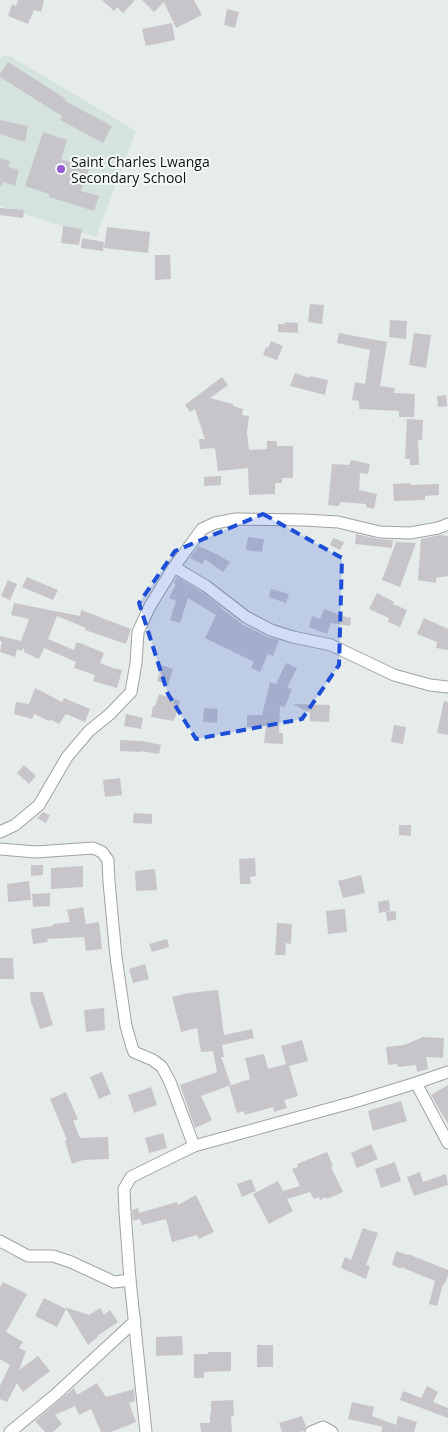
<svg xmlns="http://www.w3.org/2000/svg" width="448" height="1432" viewBox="0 0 448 1432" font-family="'Open Sans',sans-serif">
<rect width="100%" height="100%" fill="#e6ecea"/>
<path fill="#d4e3de" d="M8 55 136 131 96 237 0 206V57Z"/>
<g fill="#c7c5ca">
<path d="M18 0H44L41 12 34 10 28 24 8 16 12 4 16 6Z"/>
<path d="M102 0H135L123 13 117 7 114 11Z"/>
<path d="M142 0H194L202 15 176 28 164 2 154 12Z"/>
<path d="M227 9 239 12 235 28 224 25Z"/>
<path d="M172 23 175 40 146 46 142 29Z"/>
<path d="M8 62 66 99 65 101 112 126 103 143 60 120 62 116 0 77V74Z"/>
<path d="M0 120 28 126 25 142 0 134Z"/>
<path d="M43 132 67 140 61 159 89 169 81 191 99 196 94 211 49 197V194L25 186Z"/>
<path d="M0 158 10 161 8 167 19 170 15 186 3 182 2 186 0 185Z"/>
<path d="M0 208 24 210 23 218 0 215Z"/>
<path d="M63 226 82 229 79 245 61 243Z"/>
<path d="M107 227 150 232 148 253 104 248Z"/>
<path d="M82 238 104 242 103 251 81 248Z"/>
<path d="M155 255H170L171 279 155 280Z"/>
<path d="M310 304 324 305 322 324 308 322Z"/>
<path d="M390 320 407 321 406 339 389 337Z"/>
<path d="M285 322 298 323V333L278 332V324H285Z"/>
<path d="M339 333 387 342 380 386 395 388 394 393 415 394 414 417H399V411L359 409V401L352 400 355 382 365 384 370 350 337 343Z"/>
<path d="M414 333 431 335 426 368 409 365Z"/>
<path d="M271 341 283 346 277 360 263 355 266 347 268 348Z"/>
<path d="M295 373 309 378 310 376 328 380 325 395 290 386Z"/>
<path d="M222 377 228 385 210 398 233 404V406L243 409 242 415 249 416 247 433 249 450 267 449V441H277V446H293V478H282V483H275V494L249 495 248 468 218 471 215 448 200 449 199 439H205L195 409 190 412 185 405Z"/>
<path d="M446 395 447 406 438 407 437 396Z"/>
<path d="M407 419 423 420 422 440H418L419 465H410V459H405Z"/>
<path d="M351 460 370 464 368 474 360 473 359 490 377 494 374 509 366 507V504L340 502 339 506 328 505 332 464 349 465Z"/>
<path d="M221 476V485L204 486V477Z"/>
<path d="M410 483V485L439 484V495L425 496V500L394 501 393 484Z"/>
<path d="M356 534 378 539 393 540 392 548 355 544Z"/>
<path d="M440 535 448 536V576L436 578V583L418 580 421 539Z"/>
<path d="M248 537 264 539 262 552 246 550Z"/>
<path d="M333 538 344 542 340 550 330 545Z"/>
<path d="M396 542 416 543 400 587 382 580Z"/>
<path d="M199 546 218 555 230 562 223 572 205 559 202 564 190 558Z"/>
<path d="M27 577 58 590 53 600 22 587Z"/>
<path d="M177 577 202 592 221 607V608L242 624 268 637 279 640 273 656 268 654 260 672 251 668 254 662 205 638 216 615 188 598 180 623 170 620 176 601 169 598 176 584 173 583Z"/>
<path d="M8 580 17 584 10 600 1 596Z"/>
<path d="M271 589 289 594 286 603 269 597Z"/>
<path d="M377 593 394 602 393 604 407 610 400 627 388 622 389 618 369 609Z"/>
<path d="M14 603 80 616 81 610 131 629 126 644 85 630 86 628 57 616 48 639 74 650 76 643H80L104 653 100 663 113 668 122 670 117 688 93 681 95 675 74 668 76 662 44 648 39 659 24 652V648H23L22 651 17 649 15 657 0 652 2 642 0 641V636L21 641 29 619 11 615Z"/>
<path d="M324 609 343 616 351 618 350 626 331 623 327 634 309 627 312 616 320 619Z"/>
<path d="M424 618 448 629V650L436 648 437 642 417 634Z"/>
<path d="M286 663 297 668 287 688 292 689 285 707 280 706 279 733H283V744L264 743 266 726 247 727V715H262L270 682 276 684Z"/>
<path d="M162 665 173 669 168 685 157 681Z"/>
<path d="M35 688 62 702 64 698 90 709 85 722 66 714 59 724 50 719 49 721 34 714 32 719 14 714 16 702 29 704Z"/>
<path d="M159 694 180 701 175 719H174L173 721 151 717 153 706H155Z"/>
<path d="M444 701 448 702V735L437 733Z"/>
<path d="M293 704 330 705 329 722 310 721V713Z"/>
<path d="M204 708 218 709 217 723 203 722Z"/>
<path d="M126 714 143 718 141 729 124 726Z"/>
<path d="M394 725 406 727 403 744 391 742Z"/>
<path d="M120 740 142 741 161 745 159 754 141 751V752L120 751Z"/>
<path d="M24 765 36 776 29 784 17 773Z"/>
<path d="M120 778 122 795 105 797 103 780Z"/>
<path d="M43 812 50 815 46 823 37 818Z"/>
<path d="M134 813 152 814V824L133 823Z"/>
<path d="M399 825H411V836L399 835Z"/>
<path d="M255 858 256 876 250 877 251 884H240L239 859Z"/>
<path d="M31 865H43V875L31 876Z"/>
<path d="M83 866V887L51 889V868Z"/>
<path d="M155 869 157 890 136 891 135 871Z"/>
<path d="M361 875 365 893 343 898 338 881Z"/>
<path d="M29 881 31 900 8 902 7 884Z"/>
<path d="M50 893V906L33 907 32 894Z"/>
<path d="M389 900 390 911 379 913 378 902Z"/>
<path d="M83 907 86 924 99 922 102 949 86 951 84 937 47 939 48 942 33 944 31 929 53 926V924L70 922 67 910Z"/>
<path d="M345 909 347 932 328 934 326 911Z"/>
<path d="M396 911V920L387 921 386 912Z"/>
<path d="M277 923 292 924 291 944 286 943 285 955H275Z"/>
<path d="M167 939 169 947 152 952 149 944Z"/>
<path d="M0 958H13L14 979H0Z"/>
<path d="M145 964 149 979 133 983 129 969Z"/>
<path d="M218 990 224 1035 252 1029 254 1038 222 1045 224 1057H221L231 1085 201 1096 212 1120 195 1128 180 1085 217 1072 213 1051 201 1052 197 1028 181 1032 172 997 188 993Z"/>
<path d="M30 992H43L53 1025 40 1029 32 1004H31Z"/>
<path d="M104 1008 105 1030 86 1032 84 1010Z"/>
<path d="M423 1037 444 1038 443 1058 426 1057 428 1069 417 1072 416 1065 398 1067 397 1064 388 1065 386 1047 404 1045Z"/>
<path d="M302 1040 308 1061 289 1066 298 1096 284 1100 287 1108 274 1112 273 1107 245 1115 244 1111 237 1113 229 1086 250 1079 245 1058 264 1054 268 1069 286 1064 281 1046Z"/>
<path d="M102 1072 111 1094 99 1099 90 1077Z"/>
<path d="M448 1085V1124L431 1095Z"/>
<path d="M151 1087 157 1105 134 1113 128 1095Z"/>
<path d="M66 1092 78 1119 73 1121 80 1138 108 1137 109 1159 83 1160 72 1164 65 1141 67 1140 50 1099Z"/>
<path d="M401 1101 407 1121 373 1131 368 1111Z"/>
<path d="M163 1133 167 1148 149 1153 145 1138Z"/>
<path d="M371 1144 378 1159 357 1168 351 1153Z"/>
<path d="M327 1152 333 1166 331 1167 343 1192 327 1199 326 1197 320 1200 319 1197 314 1199 310 1192 287 1199 293 1211 269 1224 253 1194 278 1181 283 1191 300 1186 292 1169 298 1167 297 1164Z"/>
<path d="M395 1162 401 1181 381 1188 375 1169Z"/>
<path d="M420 1172 423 1182 446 1174 448 1185 414 1196 407 1177Z"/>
<path d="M251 1179 256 1191 242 1197 237 1184Z"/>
<path d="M196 1195 214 1232 199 1239 197 1235 172 1242 166 1219 142 1225 140 1219 133 1221 132 1210 138 1208 139 1213 177 1202 178 1205Z"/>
<path d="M363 1228 378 1233 366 1265 370 1266 366 1279 341 1268 345 1257 351 1260Z"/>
<path d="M396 1251 408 1255V1254L448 1270V1276L444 1285 443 1284 437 1306 429 1304 435 1281 401 1267V1269L392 1265Z"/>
<path d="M3 1282 27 1294 6 1332 23 1342 19 1348 26 1351 19 1370 38 1356 50 1371 23 1392 17 1383 7 1402 0 1399V1386L10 1365 0 1359V1287Z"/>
<path d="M44 1298 66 1309 57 1327 35 1316Z"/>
<path d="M65 1307 89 1315 100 1308 104 1315 110 1310 118 1322 97 1336 98 1337 88 1345Z"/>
<path d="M182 1336 183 1355 156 1356V1337Z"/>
<rect x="257" y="1345" width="16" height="22"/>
<path d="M208 1352H231V1371L204 1372V1378H194V1354H208Z"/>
<path d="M97 1383 106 1397 134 1389 135 1401 129 1403 136 1422 111 1432H101L91 1409 79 1415 75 1406 55 1415 62 1424 53 1432H45L35 1421 74 1388 77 1395Z"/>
<path d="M427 1386 438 1392 433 1402 448 1408V1418L400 1400 403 1391 421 1398Z"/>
<path d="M233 1400 234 1416H231L232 1432H201L200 1423H210V1414H211V1401Z"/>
<path d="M352 1402 374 1407 372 1416 396 1425 398 1416 417 1422 414 1432H381L383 1427 348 1419Z"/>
<path d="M302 1416 306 1427 304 1431 300 1432H282L279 1423Z"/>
</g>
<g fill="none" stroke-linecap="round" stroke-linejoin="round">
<g stroke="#9ea4a2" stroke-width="13">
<g id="street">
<path d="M174 567 206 586 246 617 271 630 293 637 331 645 394 675 430 685 448 687"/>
<path d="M0 832 15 825 39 805 67 757 89 731 110 714 131 692 136 663 138 632 150 606 174 567 202 529 215 523 236 519 304 520 338 522 380 532 410 533 438 528 448 524"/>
<path d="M0 849 36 852 93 848 102 852 108 860 109 882 116 957 126 1026 132 1047 134 1052 153 1060 162 1067 170 1082 194 1146"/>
<path d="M416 1083 448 1143"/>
<path d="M0 1241 28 1256H53L71 1262 114 1282 130 1280"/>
<path d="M10 1432 55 1395 135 1321"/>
<path d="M146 1432 130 1280 125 1212 124 1189 131 1177 194 1146 354 1102 416 1083 448 1072"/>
<path d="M311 1432 323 1427 332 1432"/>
</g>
</g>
<use href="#street" stroke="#fff" stroke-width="11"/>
</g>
<path fill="#1d4ed8" fill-opacity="0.2" stroke="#1d4ed8" stroke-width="4" stroke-dasharray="10 6" stroke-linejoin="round" d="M263 514 342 558 339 665 302 719 196 739 168 694 139 603 175 551Z"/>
<circle fill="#9659cf" stroke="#f3faf7" stroke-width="2" cx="61" cy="169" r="5"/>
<g text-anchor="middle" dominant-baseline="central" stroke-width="4" stroke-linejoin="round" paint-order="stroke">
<g font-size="14" fill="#0f1110" stroke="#f3faf7" text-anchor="start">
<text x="71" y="161">Saint Charles Lwanga<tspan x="71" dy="16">Secondary School</tspan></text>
</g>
</g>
</svg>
